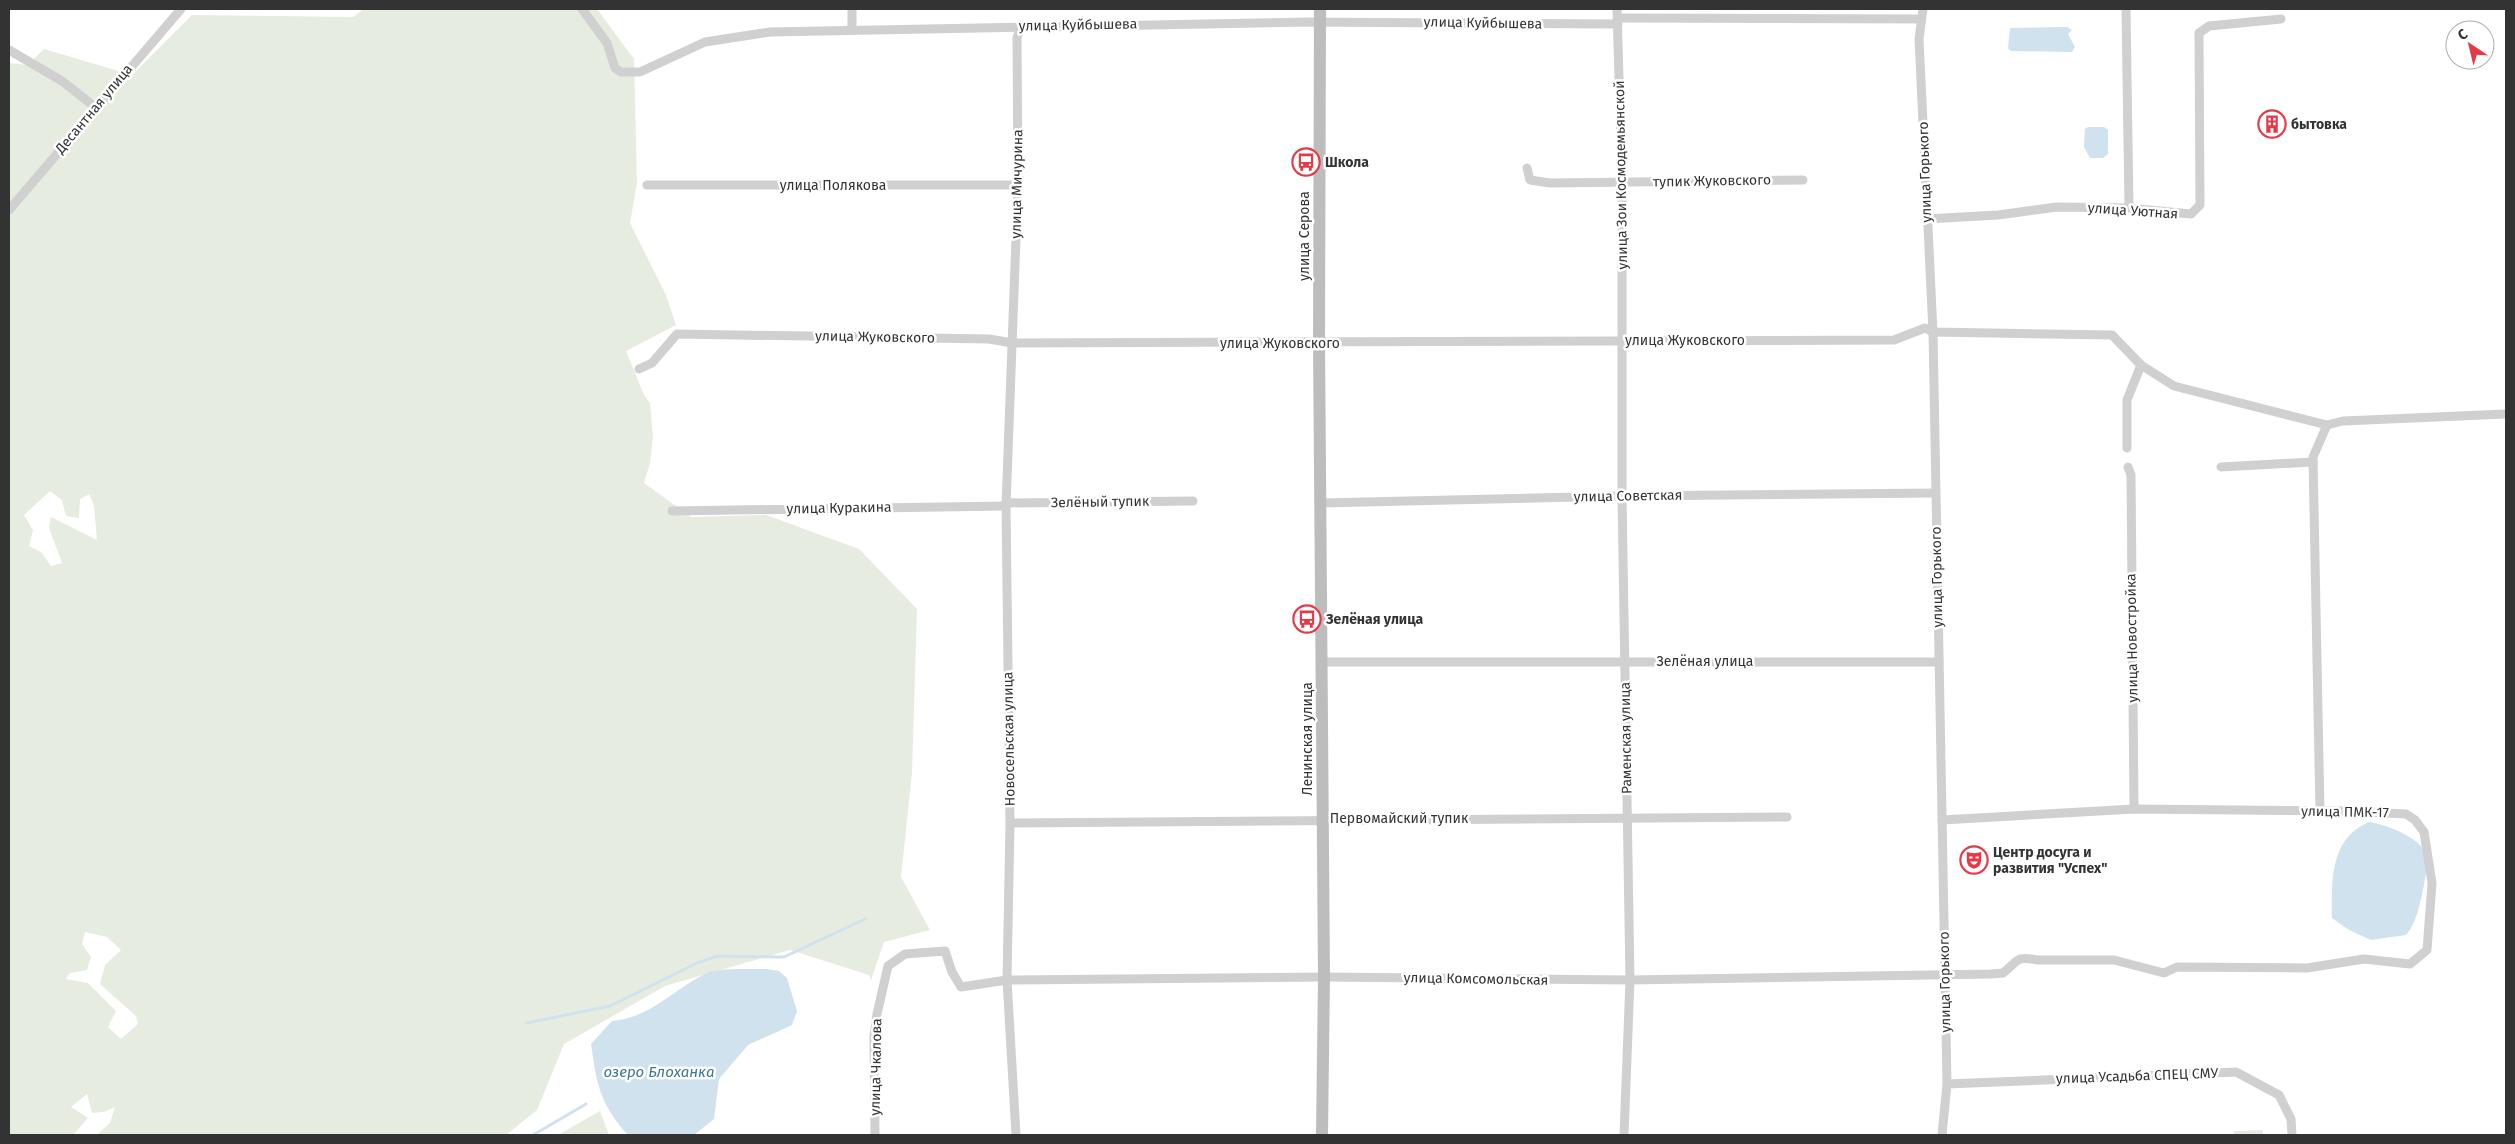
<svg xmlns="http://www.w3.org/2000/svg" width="2515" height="1144" viewBox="0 0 2515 1144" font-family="'Fira Sans',sans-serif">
<rect width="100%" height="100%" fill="#fff"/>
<g fill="#e6ecdf" fill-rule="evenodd">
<path d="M364 9H597L634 59 637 183 630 223 666 295 676 325 626 351 644 395 650 403 653 437 650 463 644 483 691 517 766 515 859 549 917 609 912 773 901 877 930 930 884 942 871 980 869 975 790 950 665 986 564 1044 537 1110 506 1135H97L110 1123 115 1107 104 1112 92 1113 87 1094 71 1107 88 1118 73 1135H9V63L28 65 44 49 132 75 192 15 353 17ZM50 491 62 500 66 516 79 518 80 499 89 494 94 506 97 540 51 517 49 528 62 563 51 566 41 552 29 546 33 530 24 515ZM85 932 107 937 121 950 105 965 100 984 136 1016 138 1024 121 1039 108 1027 116 1011 88 983 66 979 70 973 87 970 91 957 82 944Z"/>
<path d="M600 1111 609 1135H558Z"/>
<path d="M2263 1130V1135H2234V1131Z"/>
</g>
<g fill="#cfe2ee">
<path d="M2067 27 2072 30 2068 34 2075 47 2072 52 2011 51 2008 48 2010 28Z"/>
<path d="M2088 127H2104L2108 130V154L2103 158H2090L2084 147 2085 129Z"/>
<path d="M2369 822C2384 824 2420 837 2425 853 2429 866 2424 883 2422 895 2418 910 2416 923 2406 935L2371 940 2349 930 2332 918C2332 882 2329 839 2369 822Z"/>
<path d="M767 969 779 971 787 978 797 1011 792 1025 748 1045 719 1079 714 1119 694 1135H628C599 1103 597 1084 591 1044L612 1021C651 1018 676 987 709 972 719 968 755 969 767 969Z"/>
</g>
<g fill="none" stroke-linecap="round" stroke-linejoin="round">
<g stroke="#cfe2ee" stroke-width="3">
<path d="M527 1023 610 1006 697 963 718 956 784 957 865 919"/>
<path d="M533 1135 586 1104"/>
</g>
<g stroke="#d0d0d0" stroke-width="9">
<path d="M582 9 607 43 615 68 621 72H640L705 42 770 32 1306 22 1618 24"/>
<path d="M1617 9 1622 182V496L1630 980 1624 1135"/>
<path d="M1923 9 1919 39 1933 332 1947 1084 1942 1135"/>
<path d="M2126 9 2129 208"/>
<path d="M1618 18 1921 19"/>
<path d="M852 30V9"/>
<path d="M9 50 62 81 95 107"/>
<path d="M1527 168 1530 180 1550 183 1803 180"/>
<path d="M647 185H1018"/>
<path d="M9 210 181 9"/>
<path d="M1926 219 1998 215 2057 207 2129 208 2191 214 2200 205 2199 33 2209 26 2281 19"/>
<path d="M639 369 652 363 677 334 989 339 1012 343 1894 340 1925 328 1933 332 2112 335 2141 365 2174 386 2327 425 2343 421 2506 414"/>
<path d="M2127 448V400L2141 365"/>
<path d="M2128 467 2131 475 2134 809"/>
<path d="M2221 467 2313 462"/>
<path d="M1006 503 1193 501"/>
<path d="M1321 503 1622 496 1935 493"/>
<path d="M672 511 1006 506"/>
<path d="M1322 662H1939"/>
<path d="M2320 812 2313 457 2327 425"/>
<path d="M1010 823 1787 817"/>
<path d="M1947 1084 2236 1072 2279 1095 2291 1119 2292 1135"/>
<path d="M875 1135 874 1036 877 1014 888 966 905 954 945 951 952 972 961 987 1007 980 1324 977 1630 980 1991 974 2003 973C2018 962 2015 955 2037 960H2114L2164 973 2177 967 2307 968 2364 959 2410 964 2427 950 2432 883 2424 832 2415 820 2406 814 2343 811 2134 809 1942 820"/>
<path d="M1016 1135 1007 980 1010 823 1006 506 1018 185 1017 38 1021 26"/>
</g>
<path stroke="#bdbdbd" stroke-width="12" d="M1320 9 1319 343 1324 977 1322 1135"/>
</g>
<defs>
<g id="building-ring" transform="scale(1.4375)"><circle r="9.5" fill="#fff" stroke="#e63946" stroke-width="1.5"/><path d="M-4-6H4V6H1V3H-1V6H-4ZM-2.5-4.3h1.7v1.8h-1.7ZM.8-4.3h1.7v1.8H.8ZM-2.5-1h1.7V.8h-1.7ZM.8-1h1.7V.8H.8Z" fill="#e63946"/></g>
<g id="bus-ring" transform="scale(1.4375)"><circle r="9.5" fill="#fff" stroke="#e63946" stroke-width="1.5"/><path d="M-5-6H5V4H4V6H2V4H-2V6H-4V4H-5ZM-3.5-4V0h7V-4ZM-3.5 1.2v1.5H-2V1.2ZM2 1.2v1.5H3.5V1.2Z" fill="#e63946"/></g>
<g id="theatre-ring" transform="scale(1.4375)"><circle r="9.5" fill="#fff" stroke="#e63946" stroke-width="1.5"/><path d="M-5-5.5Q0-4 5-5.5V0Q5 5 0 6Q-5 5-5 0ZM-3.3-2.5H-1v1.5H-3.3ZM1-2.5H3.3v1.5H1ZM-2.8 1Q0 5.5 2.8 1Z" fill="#e63946"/></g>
</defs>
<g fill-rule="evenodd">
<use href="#building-ring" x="2272" y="124"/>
<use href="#bus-ring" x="1306" y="162"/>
<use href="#bus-ring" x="1307" y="619"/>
<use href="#theatre-ring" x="1974" y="860"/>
</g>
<g text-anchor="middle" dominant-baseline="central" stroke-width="5" stroke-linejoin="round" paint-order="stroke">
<g font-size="14" fill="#333" stroke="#fff">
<text transform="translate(1483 23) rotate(1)">улица Куйбышева</text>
<text transform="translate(1078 25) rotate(-1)">улица Куйбышева</text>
<text transform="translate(94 109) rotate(-50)">Десантная улица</text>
<text transform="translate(1925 172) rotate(-92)">улица Горького</text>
<text transform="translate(1621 175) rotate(-91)">улица Зои Космодемьянской</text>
<text transform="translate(1712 181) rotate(-1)">тупик Жуковского</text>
<text transform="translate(1017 184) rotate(-89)">улица Мичурина</text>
<text x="833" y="185">улица Полякова</text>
<text transform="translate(2133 211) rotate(4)">улица Уютная</text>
<text transform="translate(1304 236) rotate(-90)">улица Серова</text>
<text transform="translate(875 337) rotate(1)">улица Жуковского</text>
<text x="1685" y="340">улица Жуковского</text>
<text x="1280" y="343">улица Жуковского</text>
<text transform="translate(1628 496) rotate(-1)">улица Советская</text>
<text transform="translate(1100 502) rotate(-1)">Зелёный тупик</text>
<text transform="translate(839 508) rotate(-1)">улица Куракина</text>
<text transform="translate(1937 577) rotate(-91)">улица Горького</text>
<text transform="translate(2132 638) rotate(-91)">улица Новостройка</text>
<text x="1705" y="661">Зелёная улица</text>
<text transform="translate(1626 738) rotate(-91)">Раменская улица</text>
<text transform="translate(1009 739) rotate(-91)">Новосельская улица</text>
<text transform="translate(1307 739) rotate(-90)">Ленинская улица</text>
<text transform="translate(2345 812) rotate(1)">улица ПМК-17</text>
<text x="1399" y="818">Первомайский тупик</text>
<text transform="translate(1476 979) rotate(1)">улица Комсомольская</text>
<text transform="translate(1945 982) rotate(-91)">улица Горького</text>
<text transform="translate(876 1067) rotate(-89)">улица Чкалова</text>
<text transform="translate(2137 1076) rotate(-2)">улица Усадьба СПЕЦ СМУ</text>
</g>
<g font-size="14" font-weight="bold" fill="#333" stroke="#fff" text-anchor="start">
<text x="2291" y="124">бытовка</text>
<text x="1325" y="162">Школа</text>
<text x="1326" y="619">Зелёная улица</text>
<text x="1993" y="852">Центр досуга и<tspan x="1993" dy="16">развития "Успех"</tspan></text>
</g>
<g font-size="15" font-style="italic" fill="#3f7597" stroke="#fff">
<text x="659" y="1072">озеро Блоханка</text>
</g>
</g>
<rect width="2515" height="1144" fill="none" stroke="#333333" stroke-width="20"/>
<g transform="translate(2470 45) rotate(325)"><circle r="24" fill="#ffffff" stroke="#adadad"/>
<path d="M0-4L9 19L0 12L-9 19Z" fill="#e63946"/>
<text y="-8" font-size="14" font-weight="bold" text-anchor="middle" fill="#333333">С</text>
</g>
</svg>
